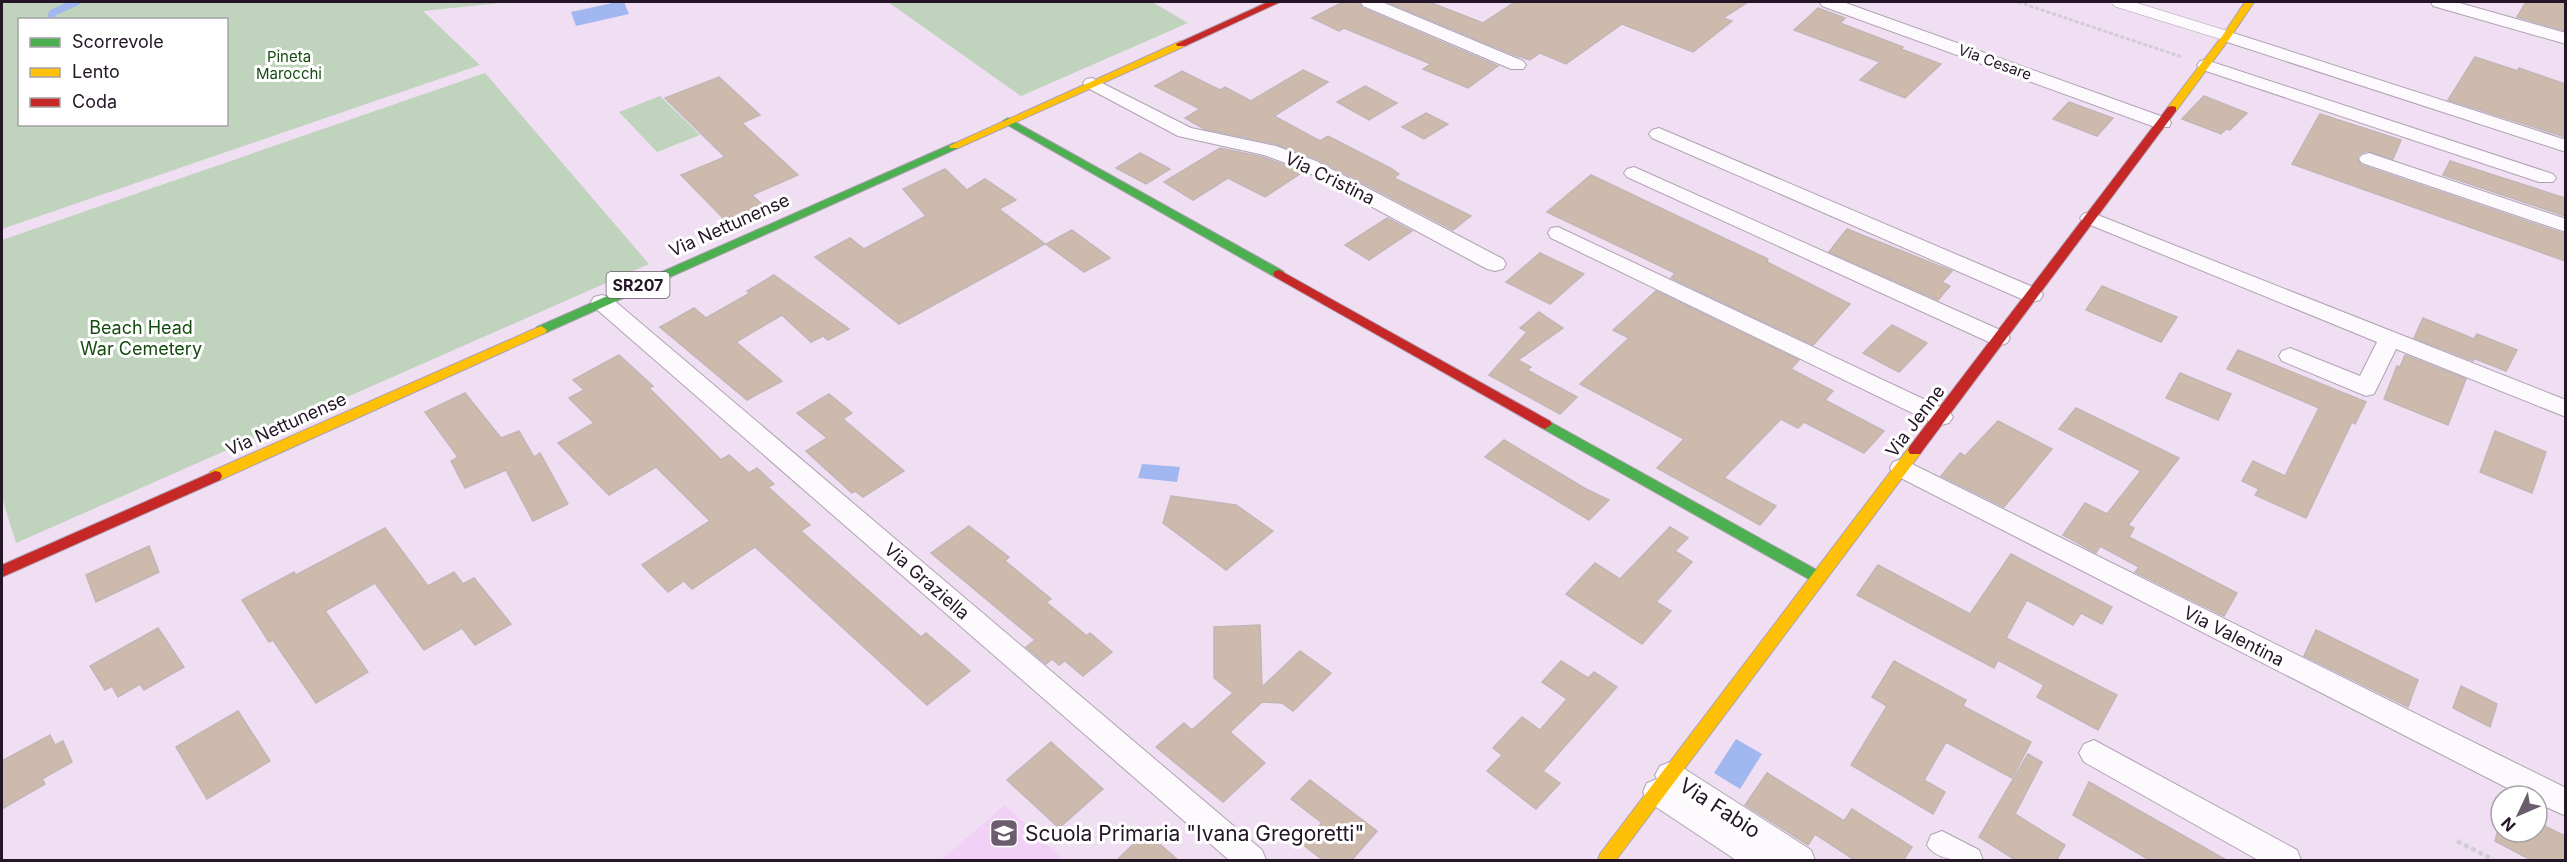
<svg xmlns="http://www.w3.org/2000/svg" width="2567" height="862" viewBox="0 0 2567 862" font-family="Inter,sans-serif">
<rect width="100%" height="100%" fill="#f0dff3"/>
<path fill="#f1d1f6" d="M1005 805 1064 860H941Z"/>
<g fill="#bfd3bd" fill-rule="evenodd">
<path d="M2 2H510L423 11 480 65 2 229ZM20 20H226V124H20Z"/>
<path d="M888 2H1152L1188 23 1021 96Z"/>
<path d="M485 73 649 264 16 543 2 498V240Z"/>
<path d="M660 96 700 135 657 152 619 112Z"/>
</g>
<g fill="#a0b7f0">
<path d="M617 2H624L629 14 576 26 571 12Z"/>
<path d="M1142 464 1180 467 1177 482 1138 478Z"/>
<path d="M1736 739 1762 754 1740 789 1714 773Z"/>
</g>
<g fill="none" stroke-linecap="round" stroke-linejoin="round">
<path stroke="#a0b7f0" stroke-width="7" d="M51 20 52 13 77 2"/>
</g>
<g fill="#cdbaad" stroke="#c2b6b5" stroke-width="1.5">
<path d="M1343 2H1359L1362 8 1498 66 1468 88 1423 69 1431 64 1344 28 1339 31 1312 18Z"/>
<path d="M1387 2H1429L1483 23 1515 2H1748L1723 18 1732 21 1693 52 1622 24 1566 64 1540 53 1530 60 1514 55Z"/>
<path d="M2526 2H2565V31L2517 17Z"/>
<path d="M1818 8 1845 18 1840 23 1903 47 1901 49 1941 64 1905 98 1860 80 1880 62 1794 30Z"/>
<path d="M2475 57 2518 71 2519 68 2565 84V137L2448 100Z"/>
<path d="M1303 70 1328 82 1274 116 1320 141 1328 136 1392 169 1399 174 1394 178 1471 216 1453 230 1317 159 1276 144 1204 129 1185 118 1200 109 1155 86 1182 71 1220 90 1225 87 1251 101Z"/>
<path d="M719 77 760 115 742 123 798 175 752 195 765 207 728 223 681 175 725 157 665 98Z"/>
<path d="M1365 86 1397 103 1369 120 1337 102Z"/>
<path d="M2204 96 2247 113 2230 130 2226 129 2221 134 2182 119Z"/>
<path d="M2069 102 2113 118 2097 136 2053 119Z"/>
<path d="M1426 113 1448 124 1424 139 1402 127Z"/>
<path d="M2320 114 2401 140 2393 159 2368 151 2361 153 2357 158 2361 165 2565 234V261L2292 164Z"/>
<path d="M1220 148 1263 157 1303 172 1265 197 1228 178 1193 200 1164 182Z"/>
<path d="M1140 153 1170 169 1146 184 1116 168Z"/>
<path d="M2450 161 2565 198V216L2443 175Z"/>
<path d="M945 169 967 190 985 179 1016 200 999 209 1045 244 899 324 815 257 850 238 864 249 926 216 903 189Z"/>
<path d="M1591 175 1768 259 1767 262 1850 304 1813 345 1671 278 1675 273 1547 212Z"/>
<path d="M1387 218 1412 231 1369 260 1345 245Z"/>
<path d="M1847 229 1952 271 1942 282 1950 286 1938 300 1829 252Z"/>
<path d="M1072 230 1110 258 1084 272 1046 244Z"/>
<path d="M1540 253 1584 274 1550 304 1506 282Z"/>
<path d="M774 275 849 329 828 340 823 336 811 342 782 315 736 342 782 381 747 400 660 327 694 308 706 318 750 293 747 291Z"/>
<path d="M2102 286 2177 317 2161 342 2086 310Z"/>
<path d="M1656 291 1799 360 1791 369 1833 391 1825 400 1884 431 1864 453 1804 422 1798 428 1781 419 1724 478 1776 506 1760 525 1657 468 1684 439 1580 384 1629 338 1613 330Z"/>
<path d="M1539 312 1563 328 1518 360 1531 367 1527 370 1577 397 1560 414 1489 375 1527 332 1520 328Z"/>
<path d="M2423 318 2474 339 2477 334 2517 350 2506 371 2473 358V361L2414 338Z"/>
<path d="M1892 325 1927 343 1899 372 1863 353Z"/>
<path d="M2238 350 2366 402 2355 424 2352 422 2306 518 2255 495 2259 489 2242 481 2253 461 2285 476 2319 408 2227 369Z"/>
<path d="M619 355 653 386 649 388 721 460 729 455 749 473 757 468 774 484 768 487 810 525 801 531 921 637 926 633 970 671 927 705 755 547 692 589 684 581 668 592 642 565 710 521 656 467 609 495 558 443 594 423 569 398 584 390 573 380Z"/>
<path d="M2405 355 2466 379 2448 425 2384 399 2397 366 2400 367Z"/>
<path d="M2180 373 2231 394 2218 420 2166 398Z"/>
<path d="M465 393 501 438 519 431 534 457 540 453 568 504 533 521 506 470 465 488 451 461 458 457 425 412Z"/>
<path d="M829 394 852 413 843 419 904 471 863 497 855 491 852 493 806 451 827 438 797 413Z"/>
<path d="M2076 408 2179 458 2128 525 2134 528 2129 537 2237 593 2224 616 2135 572 2139 567 2100 546 2096 553 2063 535 2085 503 2107 514 2141 471 2059 429Z"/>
<path d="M1998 421 2052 449 2004 507 1941 476 1960 453 1965 456Z"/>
<path d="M2495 431 2546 452 2532 493 2480 472Z"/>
<path d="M1504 440 1586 489 1609 500 1589 520 1485 457Z"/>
<path d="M1171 496 1236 505 1273 531 1226 570 1163 523Z"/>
<path d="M969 526 1009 557 1005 561 1051 599 1046 602 1087 636 1090 633 1112 652 1083 676 1065 661 1059 665 1052 659 1046 664 1026 647 1035 640 931 553Z"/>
<path d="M1670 527 1688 538 1675 551 1692 562 1656 602 1671 611 1642 644 1566 594 1595 563 1620 579Z"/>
<path d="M385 528 428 586 454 572 463 584 474 578 511 624 475 645 462 628 424 650 375 583 325 611 368 672 316 703 273 640 269 642 242 600 294 572 296 575Z"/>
<path d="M149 546 159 572 96 602 86 575Z"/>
<path d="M2011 554 2112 607 2102 624 2081 613 2073 625 2027 600 2006 638 2117 695 2098 730 2037 697 2044 685 1998 660 1994 668 1857 595 1878 565 1970 614Z"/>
<path d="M1260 625 1262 687 1300 651 1331 673 1293 711 1282 703 1262 702 1230 732 1265 763 1223 802 1156 747 1184 723 1192 730 1233 693 1214 678V627Z"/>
<path d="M158 628 184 667 144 690 140 684 118 697 112 686 105 690 90 666Z"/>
<path d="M2316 630 2418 680 2408 707 2304 656Z"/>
<path d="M1561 661 1588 678 1594 672 1617 687 1543 771 1560 783 1536 809 1487 771 1502 755 1493 748 1522 717 1540 730 1567 699 1542 682Z"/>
<path d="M1894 661 1966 700 1963 706 2031 742 2012 778 1946 742 1924 780 1945 792 1933 814 1851 765 1887 706 1872 697Z"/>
<path d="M2461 686 2497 704 2490 727 2453 708Z"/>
<path d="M238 711 270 761 207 799 176 747Z"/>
<path d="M50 735 55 745 63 741 72 762 42 779 45 784 2 809V761Z"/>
<path d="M1051 742 1103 789 1059 828 1007 780Z"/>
<path d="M2028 754 2042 762 2015 814 2065 845 2056 861H2017L1979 837Z"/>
<path d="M1767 773 1844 821 1852 809 1912 847 1903 861H1856L1815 834 1808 845 1745 805Z"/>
<path d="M1310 780 1377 831 1351 861H1324L1302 844 1322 823 1291 799Z"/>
<path d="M2089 782 2228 861H2151L2073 815Z"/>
<path d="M2501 817V832H2537V822L2565 836V861H2533L2495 841Z"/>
<path d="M1146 832 1179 861H1116Z"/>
</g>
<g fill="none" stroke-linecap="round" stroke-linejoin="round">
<g stroke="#afa1b2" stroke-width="11">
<path id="lane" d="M2117 2 2227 36"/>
</g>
<g stroke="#afa1b2" stroke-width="2">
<g id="street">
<path d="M1361 2H1382L1523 61 1526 65 1523 69H1511L1363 6Z"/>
<path d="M1820 2H1843L2169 119 2171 123 2169 127H2155L1822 6Z"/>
<path d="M2431 2H2456L2566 33V44L2433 6Z"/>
<path d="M2227 31 2566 140V152L2221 40 2218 36 2221 32Z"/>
<path d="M2206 60 2553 174 2556 178 2553 182H2539L2200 69 2197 65 2200 61Z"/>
<path d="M1092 78 1191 128 1276 146 1316 161 1503 259 1506 264 1503 269 1495 271 1487 269 1302 169 1264 155 1178 136 1086 87 1083 83 1086 79Z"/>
<path d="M1659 128 2040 290 2043 295 2040 300 2032 302 2024 300 1652 138 1649 134 1652 130Z"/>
<path d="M2369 153 2566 219V232L2362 163 2359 159 2362 155Z"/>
<path d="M1634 167 2007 333 2010 338 2007 343 1999 346 1991 343 1627 177 1624 173 1627 169Z"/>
<path d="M2090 212 2566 400V417L2396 349 2374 394 2366 396 2282 361 2279 356 2282 351 2290 348 2360 376 2377 342 2083 222 2080 218 2083 214Z"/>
<path d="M1558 227 1949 411 1953 417 1949 423 1941 425 1933 423 1551 238 1548 233 1551 228Z"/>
<path d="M602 295 610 297 1262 850 1266 860H1229L594 307 591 302 594 297Z"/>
<path d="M1902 459 2566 788V816L2537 803V796H2523L1893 474 1890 468 1893 462Z"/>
<path d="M2094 740 2297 850 2301 860H2258L2084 762 2079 753 2084 744Z"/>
<path d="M1670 762 1680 766 1811 850 1815 860H1736L1647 801 1643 792 1647 783 1657 779 1655 775 1660 766Z"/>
<path d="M1942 831 1979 850 1983 860C1962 860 1937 862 1927 845L1931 835Z"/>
</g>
</g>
<g stroke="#afa1b2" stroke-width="2">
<g id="fast">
<path d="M1008 118 1283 271 1285 274 1283 277H1275L1004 123 1003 121Z"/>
<path d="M954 143 958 144V148L545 333 541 334 535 330 537 327Z"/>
<path d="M1545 419 1824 574 1826 578 1824 582 1819 584 1814 582 1540 427 1538 424 1540 421Z"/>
</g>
</g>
<g stroke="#afa1b2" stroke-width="2">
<g id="slow">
<path d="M2245 2H2254L2230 38 2176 111H2168V107L2223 35Z"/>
<path d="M1181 41 1185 42V46L958 148H950L949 146Z"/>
<path d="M541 326 547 330 545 333 220 480H210L208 476 210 472Z"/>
<path d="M1915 445 1922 450 1920 454 1616 860H1598L1600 854 1910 446Z"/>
</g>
</g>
<g stroke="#afa1b2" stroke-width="2">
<g id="jam">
<path d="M1268 2H1280L1185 46H1177L1176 44Z"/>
<path d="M2172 106 2176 107V111L1920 454H1910L1908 450 1910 446 2168 107Z"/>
<path d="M1279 270 1550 421 1552 424 1545 429 1540 427 1275 277 1273 274 1275 271Z"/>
<path d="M215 471 220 472 222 476 220 480 2 577V565Z"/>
</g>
</g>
<path stroke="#d2cdd4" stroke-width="3" stroke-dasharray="4 2" stroke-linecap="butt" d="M2018 2 2182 57"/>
<path stroke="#d2cdd4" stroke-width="4.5" stroke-dasharray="5 3" stroke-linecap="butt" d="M2457 841 2494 860"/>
<use href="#lane" stroke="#fdfafd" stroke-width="10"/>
<use href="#street" fill="#fdfafd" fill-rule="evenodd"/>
<use href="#fast" fill="#4caf50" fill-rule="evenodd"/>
<use href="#slow" fill="#ffc107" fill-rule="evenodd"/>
<use href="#jam" fill="#c62828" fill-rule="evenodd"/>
</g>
<defs>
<g id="school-square" transform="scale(1.5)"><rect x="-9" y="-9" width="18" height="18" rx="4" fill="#6b5c6e" stroke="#fff"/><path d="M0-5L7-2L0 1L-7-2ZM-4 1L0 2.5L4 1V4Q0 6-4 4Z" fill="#fff"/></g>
</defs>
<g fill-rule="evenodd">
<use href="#school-square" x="1004" y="833"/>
</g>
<g text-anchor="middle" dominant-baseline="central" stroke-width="6" stroke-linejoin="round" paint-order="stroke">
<g font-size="15" fill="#164b10" stroke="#fff">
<text x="289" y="56">Pineta<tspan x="289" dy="17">Marocchi</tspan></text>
</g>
<g font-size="15" fill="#241626" stroke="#fff">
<text transform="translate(1995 62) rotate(20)">Via Cesare</text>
</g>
<rect fill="#fff" stroke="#665c67" stroke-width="1.5" x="606.5" y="272" width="63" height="26" rx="4.5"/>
<g font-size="16" font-weight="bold" fill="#241626">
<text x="638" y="285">SR207</text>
</g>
<g font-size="18" fill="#241626" stroke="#fff">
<text transform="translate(1330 178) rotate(26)">Via Cristina</text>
<text transform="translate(729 225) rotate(-24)">Via Nettunense</text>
<text transform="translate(1915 421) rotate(-53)">Via Jenne</text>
<text transform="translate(286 424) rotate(-24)">Via Nettunense</text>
<text transform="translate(927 581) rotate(41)">Via Graziella</text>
<text transform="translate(2234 636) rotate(27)">Via Valentina</text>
</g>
<g font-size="18" fill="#164b10" stroke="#fff">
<text x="141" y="327">Beach Head<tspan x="141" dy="21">War Cemetery</tspan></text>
</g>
<g font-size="21" fill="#241626" stroke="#fff">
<text transform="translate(1720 808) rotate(33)">Via Fabio</text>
</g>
<g font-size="21" fill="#241626" stroke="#fff" text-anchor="start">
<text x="1025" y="833">Scuola Primaria "Ivana Gregoretti"</text>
</g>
</g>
<rect width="2567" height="862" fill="none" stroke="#241626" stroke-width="6"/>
<rect x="18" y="18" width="210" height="108" fill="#ffffff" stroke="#a7a2a8" stroke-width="1.5"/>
<rect x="30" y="38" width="30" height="9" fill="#4caf50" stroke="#a7a2a8" stroke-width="1.5"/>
<text x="72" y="48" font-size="18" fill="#241626">Scorrevole</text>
<rect x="30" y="68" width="30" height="9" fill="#ffc107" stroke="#a7a2a8" stroke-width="1.5"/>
<text x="72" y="78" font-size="18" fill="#241626">Lento</text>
<rect x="30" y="98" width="30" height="9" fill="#c62828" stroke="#a7a2a8" stroke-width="1.5"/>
<text x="72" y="108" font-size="18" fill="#241626">Coda</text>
<g transform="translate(2519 814) rotate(226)"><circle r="28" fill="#ffffff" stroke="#a7a2a8" stroke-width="1.5"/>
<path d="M0-4.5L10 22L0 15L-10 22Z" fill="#6b5c6e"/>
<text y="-9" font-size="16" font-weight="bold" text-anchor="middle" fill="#241626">N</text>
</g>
</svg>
